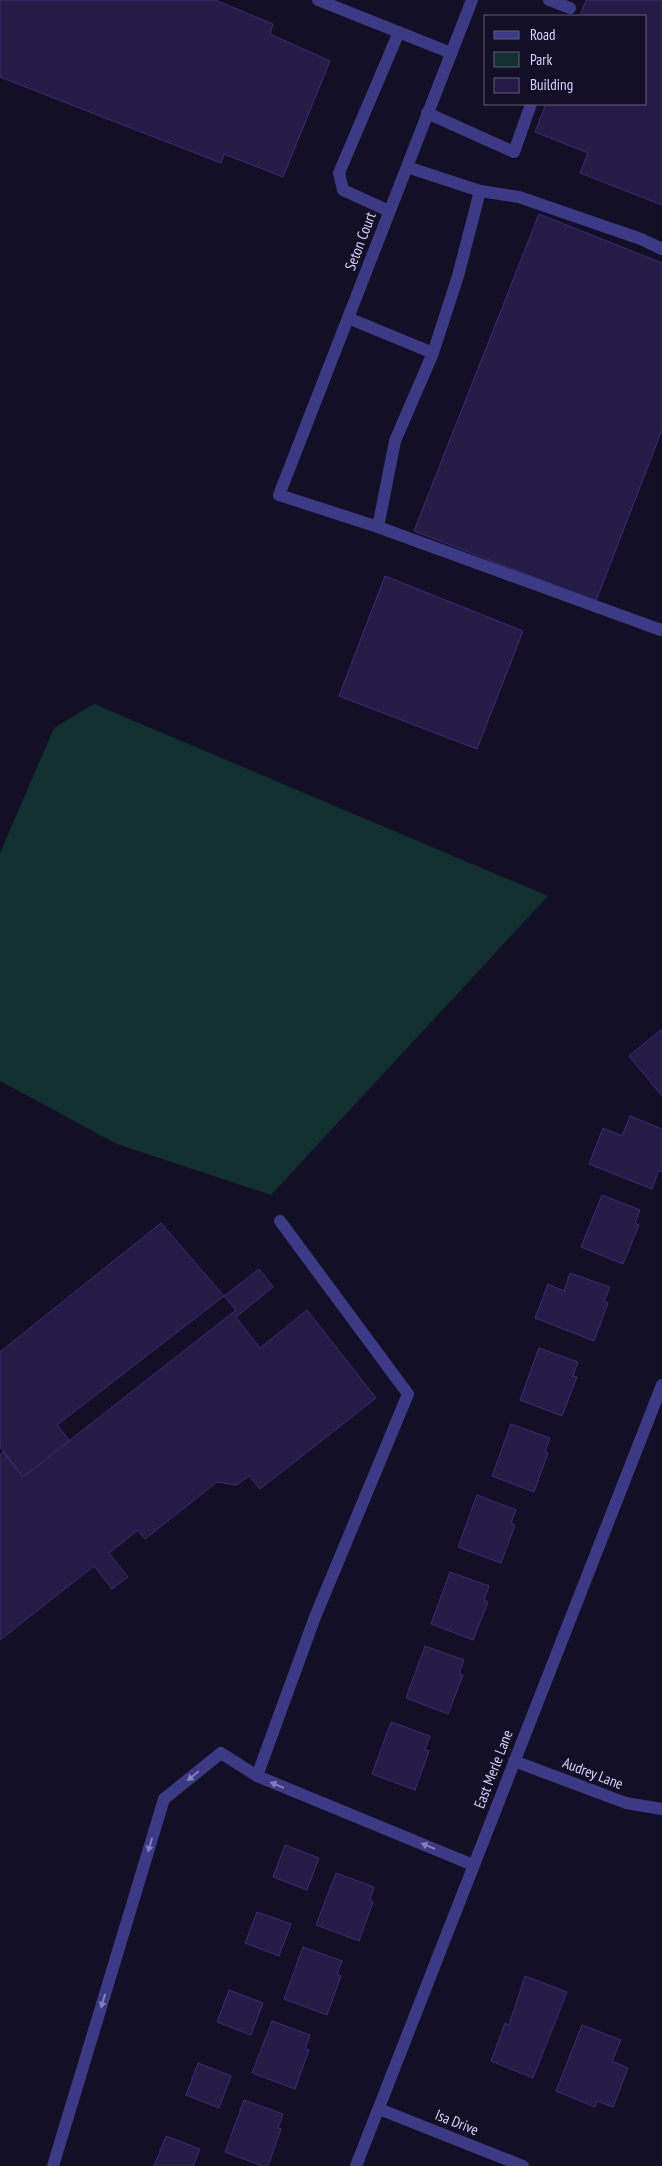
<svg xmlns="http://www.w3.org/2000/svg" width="662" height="2166" viewBox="0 0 662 2166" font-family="'PT Sans Narrow',sans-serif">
<rect width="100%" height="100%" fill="#130f26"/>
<path fill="#12302f" d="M94 704 548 896 271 1195 117 1144 0 1081V853L54 728Z"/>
<g fill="#241b47" stroke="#3b2d73">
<path d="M0 0H215L273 24 270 34 330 61 283 177 224 154 221 163 0 77Z"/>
<path d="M586 0H662V205L580 173 588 153 535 132 546 104H646V16H580Z"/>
<path d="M539 214 662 263V430L596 601 414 531Z"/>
<path d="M385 576 523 631 477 749 339 696Z"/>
<path d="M662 1029V1096L629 1056Z"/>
<path d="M630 1116 662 1129V1172L659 1170 652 1189 589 1164 603 1128 622 1136Z"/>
<path d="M602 1195 640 1210 635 1223 639 1225 623 1264 581 1247Z"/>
<path d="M161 1223 224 1296 57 1425 70 1441 23 1477 0 1447V1352Z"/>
<path d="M259 1269 273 1287 236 1317 260 1348 307 1310 376 1398 260 1489 249 1476 237 1485 217 1482 145 1539 138 1530 109 1553 128 1577 112 1589 94 1566 0 1640V1455L3 1452 23 1477 236 1310 224 1296Z"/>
<path d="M570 1273 610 1287 604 1301 608 1303 594 1341 535 1318 548 1284 564 1291Z"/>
<path d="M539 1348 578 1362 573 1376 577 1377 562 1416 520 1400Z"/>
<path d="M511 1424 550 1438 545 1452 548 1453 534 1492 492 1476Z"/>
<path d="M477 1495 516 1510 511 1523 515 1525 501 1563 458 1547Z"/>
<path d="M450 1572 489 1586 484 1600 488 1602 473 1640 431 1624Z"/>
<path d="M425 1646 464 1660 459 1674 463 1675 448 1714 406 1698Z"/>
<path d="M391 1722 430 1736 425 1750 429 1751 415 1790 372 1774Z"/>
<path d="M285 1845 319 1858 307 1890 273 1877Z"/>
<path d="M336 1873 374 1887 370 1900 373 1902 359 1941 316 1925Z"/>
<path d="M257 1912 291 1924 279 1956 245 1943Z"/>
<path d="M303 1947 342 1961 337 1974 341 1976 327 2015 284 1999Z"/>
<path d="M525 1976 567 1992 533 2078 491 2061 505 2023 509 2025Z"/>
<path d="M229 1990 263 2003 251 2035 217 2022Z"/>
<path d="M272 2021 310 2035 305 2049 309 2050 295 2089 252 2073Z"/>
<path d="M582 2025 621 2040 612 2061 628 2068 613 2107 597 2101 595 2107 556 2091Z"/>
<path d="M198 2063 231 2076 219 2108 186 2095Z"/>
<path d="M244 2100 283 2114 278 2128 281 2129 268 2166H262L225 2152Z"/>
<path d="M166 2136 200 2149 193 2166H154Z"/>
</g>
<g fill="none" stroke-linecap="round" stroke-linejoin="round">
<g stroke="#3d3a85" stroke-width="12">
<path d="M318 0 451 53"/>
<path d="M549 0 570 8"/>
<path d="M427 113 514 152 531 104"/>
<path d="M407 167 480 191 519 197 641 239 662 249"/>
<path d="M480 191 458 276 433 353 395 441 378 527 661 630 662 629"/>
<path d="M389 211 343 190 339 173 399 32"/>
<path d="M348 318 433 353"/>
<path d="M279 495 378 527"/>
<path d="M257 1776 315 1617 408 1394 280 1221"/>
<path d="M53 2166 164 1799 221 1753 257 1776 473 1865"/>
</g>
<g stroke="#3d3a85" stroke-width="12">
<path d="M279 495 472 0"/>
<path d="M514 1761 626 1803 662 1809"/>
<path d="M379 2109 523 2166"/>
<path d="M356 2166 662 1385"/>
</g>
</g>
<defs><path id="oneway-solid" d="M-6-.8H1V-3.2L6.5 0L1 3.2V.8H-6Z" transform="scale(1.25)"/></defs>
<g fill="#837fbc">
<use href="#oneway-solid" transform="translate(193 1776) rotate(141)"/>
<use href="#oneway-solid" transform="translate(277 1785) rotate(-158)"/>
<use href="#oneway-solid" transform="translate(150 1845) rotate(107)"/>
<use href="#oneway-solid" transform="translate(428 1846) rotate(-158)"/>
<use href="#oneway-solid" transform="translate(103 2001) rotate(107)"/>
</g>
<g text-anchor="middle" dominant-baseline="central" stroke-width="5" stroke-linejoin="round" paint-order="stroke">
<g font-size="15" fill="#d9d4ff" stroke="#130f26">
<text transform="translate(360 241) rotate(-69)">Seton Court</text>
<text transform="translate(493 1769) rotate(-69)">East Merle Lane</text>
<text transform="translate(593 1773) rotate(21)">Audrey Lane</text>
<text transform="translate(457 2122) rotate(22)">Isa Drive</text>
</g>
</g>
<rect x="484" y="15" width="162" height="90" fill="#130f26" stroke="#625e7d"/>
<rect x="494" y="31" width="25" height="8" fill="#3d3a85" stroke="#625e7d"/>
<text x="530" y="40" font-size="15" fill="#d9d4ff">Road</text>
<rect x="494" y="52" width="25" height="15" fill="#12302f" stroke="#625e7d"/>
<text x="530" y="65" font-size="15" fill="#d9d4ff">Park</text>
<rect x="494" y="78" width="25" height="15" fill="#241b47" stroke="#625e7d"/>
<text x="530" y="90" font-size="15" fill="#d9d4ff">Building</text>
</svg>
